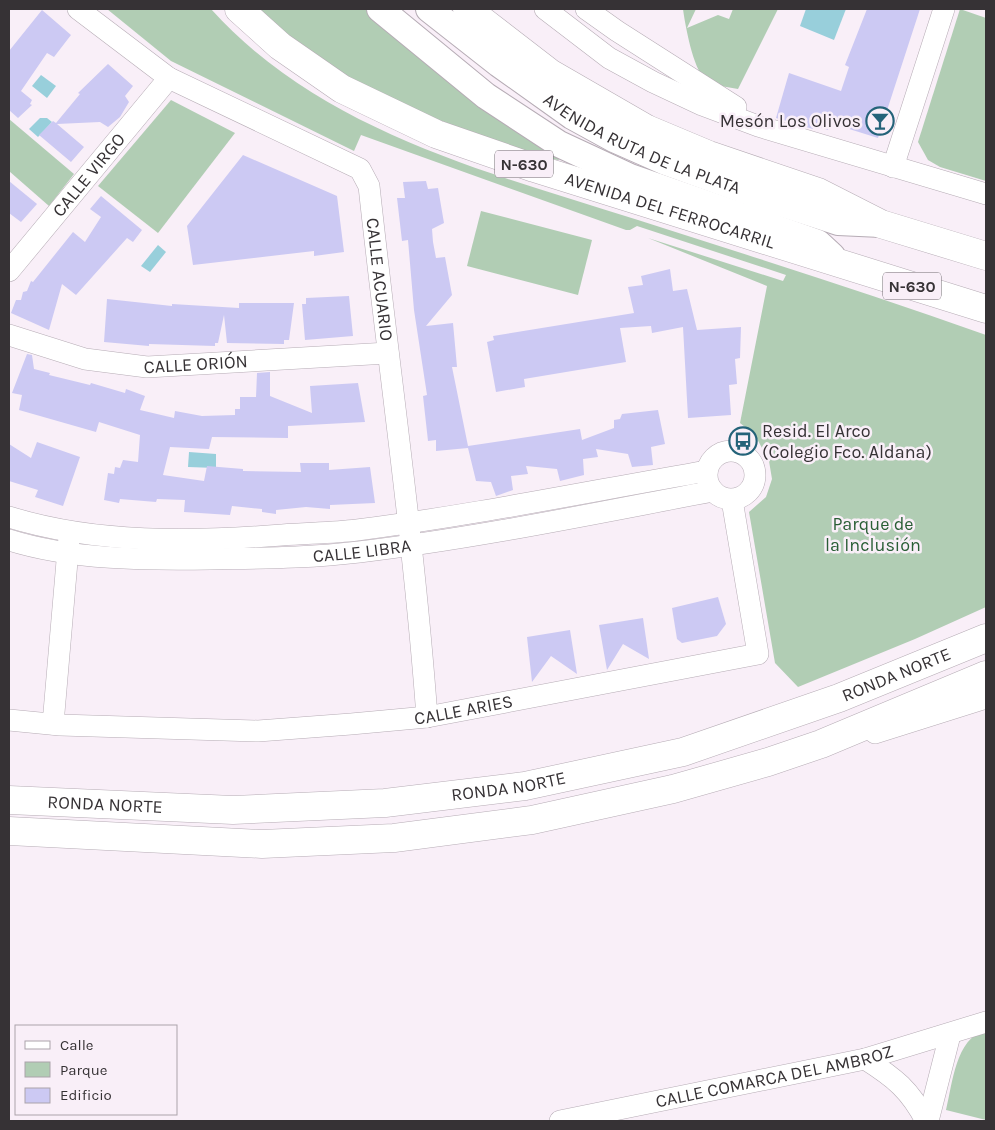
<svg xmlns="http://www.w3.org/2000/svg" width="995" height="1130" viewBox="0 0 995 1130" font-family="Karla,sans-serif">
<rect width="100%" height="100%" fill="#f9eff8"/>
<g fill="#b1cdb4">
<path d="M107 9H211C321 131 487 172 638 220 754 257 871 294 986 335V607L915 639 798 687 775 663 749 512 766 497 772 479 769 461 755 435 740 423 767 286 648 238 783 281 786 275 637 226 630 230H626L361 135 354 151 171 61Z"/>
<path d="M258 9H365L416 51 560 159 558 160 548 158C475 135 402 109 335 70 307 53 282 30 258 9Z"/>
<path d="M683 9H696L687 28 718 15 729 19 733 9H778L738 89C727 87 714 86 705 79 693 69 685 24 683 9Z"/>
<path d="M960 9 986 18V181L940 167 928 160 918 142Z"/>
<path d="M171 100 235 133 158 233 98 186Z"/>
<path d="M9 119 74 174 49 206 9 171Z"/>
<path d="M481 211 592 240 578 295 467 266Z"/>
<path d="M986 1029V1120L946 1110C953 1082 955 1040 986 1029Z"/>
</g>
<g fill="#98cfdb">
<path d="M806 9H846L834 40 800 26Z"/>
<path d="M41 75 56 86 47 98 32 86Z"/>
<path d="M40 118H47L52 122 38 137 29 129Z"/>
<path d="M158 245 166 252 150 272 141 266Z"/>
<path d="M189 452 216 454V468L188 467Z"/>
</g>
<g fill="#ccc9f3">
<path d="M867 9H920L878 138 830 123 828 130 814 126 813 129 776 118 789 73 841 91 849 67 845 65Z"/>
<path d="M42 10 71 35 54 57 47 53 21 91 32 100 30 104 32 105 18 118 9 110V51Z"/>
<path d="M108 64 133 86 125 96 129 102 120 117 108 127 100 122 57 124 84 147 71 162 39 135 53 121 56 123 80 94 78 93Z"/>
<path d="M243 155 337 196 344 252 314 256V251L193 265 187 226Z"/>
<path d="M9 181 37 204 21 222 9 213Z"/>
<path d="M426 181 428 189 438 188 444 223 432 229 433 242 436 258 445 257 452 295 426 326 453 323 457 367H452L468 446 580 429 582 440 614 428V420L620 419 622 414 658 410 665 444 651 447 653 465 632 467 628 454 596 449 598 457 583 459 584 475 560 481 557 469 526 466 528 474 511 476 513 490 496 496 491 482 476 481 468 448 436 451V440L428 441 423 396 427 395 414 310 408 240 402 241 397 198H405L403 182Z"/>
<path d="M101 196 142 230 133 242 127 238 76 295 62 284 49 330 11 313 16 300H21L23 292 27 291 31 281 33 282 73 232 85 242 101 217 90 209Z"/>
<path d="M670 269 673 291 687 289 697 330 741 327 740 358 735 359 737 384 729 385 731 415 688 418 683 327 652 333 651 326 620 328 626 362 524 379 525 387 496 392 487 342 494 340 493 336 634 313 628 287 643 285 641 276Z"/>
<path d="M349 296 353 336 305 340 302 304H306V298Z"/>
<path d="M107 299 172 306V304L239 308V303H294L289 340H284V344L227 343 224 315 218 343H215V346L149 344V346L104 342Z"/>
<path d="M27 354 32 355 34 369 50 373 49 375 90 385 91 383 125 393 126 389 145 396 140 410 174 418 175 411 202 416 235 415V409H240V397H256L257 373 270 372V396L312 413 310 386 358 383 365 422 288 426V438L212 437 209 449 170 447 163 475 204 481 207 466 243 469V471L301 472 300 463H329V470L370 467 375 503 330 505V509L306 507 276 510V514L262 512V509L232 506 230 515 184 512 185 500 157 499 156 502 120 499 119 503 104 500 108 473 114 474 115 467 120 468 123 460 138 462 140 435 99 422 96 432 19 410 22 395 12 393Z"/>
<path d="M37 442 80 457 63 506 35 497 38 490 9 481V444L31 458Z"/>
<path d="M718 597 726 624 717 636 682 643 677 639 672 608Z"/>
<path d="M643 618 649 659 623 644 607 670 599 625Z"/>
<path d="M570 630 577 674 551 656 532 682 527 637Z"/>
</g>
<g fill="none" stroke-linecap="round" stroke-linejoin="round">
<g stroke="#b6acb5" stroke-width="22">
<g id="minor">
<path id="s1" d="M78 9 169 78 360 169 369 186C388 363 414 539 427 717"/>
<path d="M545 9 609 58 653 82 702 105 758 126 986 194"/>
<path d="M586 9 617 31 736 107"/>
<path d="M893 167 944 9"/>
<path id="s2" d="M9 271 169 78"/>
<path id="s3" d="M9 335 85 359 147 367 388 353"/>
<circle cx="731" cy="475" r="24"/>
<path d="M9 517C96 544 192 542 282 535 307 533 333 533 357 530 475 515 591 491 707 471"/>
<path id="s4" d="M9 540C73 560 145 560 211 559 261 558 310 558 359 552 477 538 596 513 713 491"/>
<path id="s5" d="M9 720 60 725 258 731 351 724 427 717 758 654 732 500"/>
<path d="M53 724 69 538"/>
<path d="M875 733 986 698"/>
<path d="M865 1059C895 1078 910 1090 926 1121"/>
<path id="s6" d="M560 1121 865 1059 986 1022"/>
<path d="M928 1121 950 1035"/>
</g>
</g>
<g stroke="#b6acb5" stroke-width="28">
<g id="major">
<path d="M380 9 486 96 559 144 630 177 818 243 832 256"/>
<path id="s7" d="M429 9 499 64 572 116 614 139 666 162 777 202 838 222 881 224"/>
</g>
</g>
<g stroke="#b6acb5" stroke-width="29">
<g id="highway">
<path id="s8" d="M239 9 280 46 342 89 436 134 534 168 986 309"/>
<path d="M467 9 550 73 647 129 709 155 818 192 881 224 986 256"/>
<path id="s9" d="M9 800 233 810 385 803 525 786 683 752 839 698 986 638"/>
<path d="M9 831 262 844 394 838 532 820 673 789 768 762 821 744 986 675"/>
</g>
</g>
<use href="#minor" stroke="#fff" stroke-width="21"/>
<use href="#major" stroke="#fff" stroke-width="26"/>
<use href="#highway" stroke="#fff" stroke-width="28"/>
</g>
<defs>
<g id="bar-ring" transform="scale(1.4375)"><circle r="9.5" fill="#f9eff8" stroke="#246379" stroke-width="1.5"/><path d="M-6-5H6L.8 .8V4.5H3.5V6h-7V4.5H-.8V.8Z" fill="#246379"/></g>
<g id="bus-ring" transform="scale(1.4375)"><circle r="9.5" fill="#f9eff8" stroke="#246379" stroke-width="1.5"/><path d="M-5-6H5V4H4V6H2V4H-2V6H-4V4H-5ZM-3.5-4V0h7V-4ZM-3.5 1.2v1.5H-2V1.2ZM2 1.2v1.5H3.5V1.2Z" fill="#246379"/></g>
</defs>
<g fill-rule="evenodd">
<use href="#bar-ring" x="880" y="121"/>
<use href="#bus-ring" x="743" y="441"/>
</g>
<g text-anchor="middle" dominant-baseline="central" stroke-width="5" stroke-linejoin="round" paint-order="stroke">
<g fill="#f9eff8" stroke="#706b70" stroke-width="1">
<rect x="495" y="150.5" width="58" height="27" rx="4"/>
<rect x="883" y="272.5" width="58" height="27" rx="4"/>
</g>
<g font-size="16" font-weight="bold" fill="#363235">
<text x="524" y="164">N-630</text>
<text x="912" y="286">N-630</text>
</g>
<g font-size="18" fill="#363235" stroke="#f9eff8" text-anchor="end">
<text x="861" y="121">Mesón Los Olivos</text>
<text x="762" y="431" text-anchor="start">Resid. El Arco<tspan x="762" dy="21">(Colegio Fco. Aldana)</tspan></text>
</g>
<g font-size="18" fill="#363235" stroke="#f9eff8">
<text stroke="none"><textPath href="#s7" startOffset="254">AVENIDA RUTA DE LA PLATA</textPath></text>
<text stroke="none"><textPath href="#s2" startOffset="125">CALLE VIRGO</textPath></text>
<text stroke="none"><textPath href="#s8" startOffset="481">AVENIDA DEL FERROCARRIL</textPath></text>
<text stroke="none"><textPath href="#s1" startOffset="439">CALLE ACUARIO</textPath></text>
<text stroke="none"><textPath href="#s3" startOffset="191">CALLE ORIÓN</textPath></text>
<text stroke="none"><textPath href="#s4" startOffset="355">CALLE LIBRA</textPath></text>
<text stroke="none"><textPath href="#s9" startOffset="906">RONDA NORTE</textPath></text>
<text stroke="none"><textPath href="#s5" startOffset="456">CALLE ARIES</textPath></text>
<text stroke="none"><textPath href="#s9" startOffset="501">RONDA NORTE</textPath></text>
<text stroke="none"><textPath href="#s9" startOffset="96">RONDA NORTE</textPath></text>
<text stroke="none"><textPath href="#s6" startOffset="219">CALLE COMARCA DEL AMBROZ</textPath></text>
</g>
<g font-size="18" fill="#295e35" stroke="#f9eff8">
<text x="873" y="524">Parque de<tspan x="873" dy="21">la Inclusión</tspan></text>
</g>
</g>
<rect width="995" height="1130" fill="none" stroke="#363235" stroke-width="20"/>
<rect x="15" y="1025" width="162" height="90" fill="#f9eff8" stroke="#aba3aa"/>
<rect x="25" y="1041" width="25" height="8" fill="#ffffff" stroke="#aba3aa"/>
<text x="60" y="1050" font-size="15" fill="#363235">Calle</text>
<rect x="25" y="1062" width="25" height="15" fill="#b1cdb4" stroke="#aba3aa"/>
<text x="60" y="1075" font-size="15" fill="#363235">Parque</text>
<rect x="25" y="1088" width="25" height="15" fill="#ccc9f3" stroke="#aba3aa"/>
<text x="60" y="1100" font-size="15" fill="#363235">Edificio</text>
</svg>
